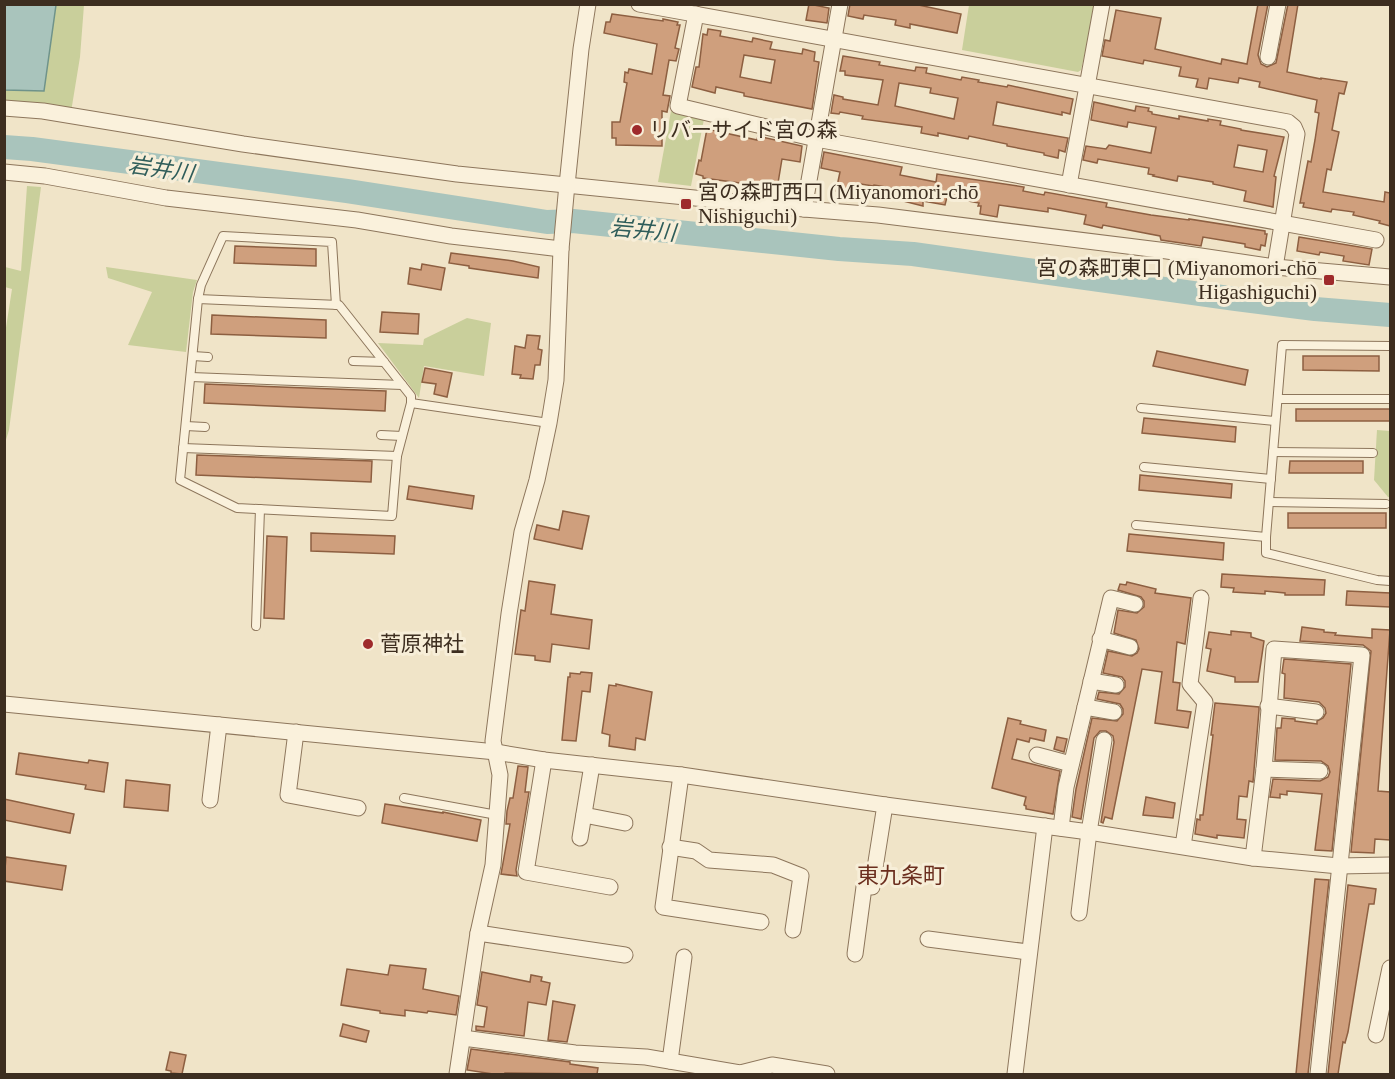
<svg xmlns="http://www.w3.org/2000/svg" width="1395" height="1079" viewBox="0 0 1395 1079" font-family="'Times New Roman','Noto Sans JP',serif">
<rect width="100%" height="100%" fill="#f0e4c8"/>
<g fill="#c9cf9b">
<path d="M56 5H84L80 57 71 112 5 102 4 90 44 91Z"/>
<path d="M969 5H1096L1081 70 1078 72 962 50Z"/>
<path d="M671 111 704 119 691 186 658 182Z"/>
<path d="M27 186 41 187 9 430 5 443V334L12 289 5 287V267L21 271Z"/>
<path d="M106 267 197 280 193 292 186 352 128 345 152 292 108 278Z"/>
<path d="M467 318 491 323 484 376 424 366 419 398 378 343 423 345 424 339Z"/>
<path d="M1377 430 1390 431V497H1388L1374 480Z"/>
</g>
<path fill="#a9c4bc" stroke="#6f938a" stroke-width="1.5" d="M4 5H56L44 91 5 90Z"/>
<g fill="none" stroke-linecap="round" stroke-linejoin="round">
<path stroke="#a9c4bc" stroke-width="24" d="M4 147 32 149 347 191 547 222 573 221 839 249 913 254 1236 299 1315 309 1390 315"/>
</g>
<g fill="#cf9f7d" stroke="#8d5f41" stroke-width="1.5" fill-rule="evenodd">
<path d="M809 4 829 8 827 23 806 20Z"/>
<path d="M850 4H914L961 14 957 33 910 24V28L895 25 896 20 864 15 863 19 848 16Z"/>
<path d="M1258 4H1268L1258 55 1261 64 1267 67 1276 63 1288 4H1298L1287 72 1321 79V78L1347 82 1344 94 1339 93 1332 130 1339 132 1331 170 1327 169 1323 192 1384 202 1385 192 1390 193V226L1379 223 1380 221 1353 215 1354 212 1332 209 1331 212 1303 207 1304 203H1300L1308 161 1311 162 1315 140 1319 113 1315 112 1317 100 1259 87 1260 82 1239 78 1238 83 1209 78 1207 89 1196 87 1198 79 1179 76 1181 67 1144 60 1143 64 1102 56 1105 40 1110 41 1116 10 1161 18 1155 49 1221 64 1222 59 1247 64Z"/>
<path d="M612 14 663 21V19L678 22 677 25H680L675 48 679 49 676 61 669 60 663 95 670 96 667 112 662 111V146L616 145V138H612V122H620L627 83 624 82 625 72 628 73 629 69 652 74 657 44 604 33 606 22H610Z"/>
<path d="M708 29 721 31 720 36 752 42 753 38 772 42 770 49 802 54 803 49 815 52 814 61 819 62 812 109 744 96V93L716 87 715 93 692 87 696 67H699L703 34 707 35ZM744 55 775 60 771 83 740 77Z"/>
<path d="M843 56 880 62 879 65 915 71 916 67 927 68 926 73 961 80 962 77 979 80 978 82 1007 87 1008 85 1073 99 1070 114 1062 112V115L997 102 993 125 1068 138 1065 152 1059 150 1058 158 1044 155V153L1007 146V144L969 136 968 139 938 133V136L921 133 922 127 862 119 863 116 840 112 839 114 831 113 834 95 843 97V99L878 105 883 80 845 75V71H840ZM899 83 931 88 930 93 958 98 954 119 895 106Z"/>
<path d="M1094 102 1135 111 1136 106 1149 108 1148 111 1152 112V114L1179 119V116L1208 121V119L1221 121 1220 125 1241 129V130L1284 137 1274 176 1276 177 1273 207 1244 201 1246 191 1213 184V182L1178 176 1177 181 1153 176 1154 175 1148 174 1149 168 1098 159 1097 163 1083 160 1086 146 1106 149 1109 145 1151 153 1156 127 1128 122 1127 127 1091 120ZM1238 145 1267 150 1263 172 1234 167Z"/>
<path d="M707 129 757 140 758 136 802 146 800 162 782 159 776 195 761 193V191L748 188 749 186 740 183 703 178V176L696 174 699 160 701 161Z"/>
<path d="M824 152 902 167 900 175 936 182 937 174 1024 187 1023 191 1044 195 1045 192 1107 203 1106 207 1151 215 1189 220V219L1265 231V234H1267L1265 246 1261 245 1260 250 1245 247V244L1203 237 1201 246 1161 240 1160 236 1103 225 1102 228 1084 224 1086 215 1048 208V212L999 205 997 217 980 214 981 206H978L979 203 947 197 945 205 923 201V206L903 201 905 190 874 185 873 186 855 183 852 194 836 191 840 172 821 168Z"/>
<path d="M1299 237 1372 249 1369 265 1343 261 1344 256 1320 252 1319 255 1297 251Z"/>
<path d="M235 246 316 249V266L234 263Z"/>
<path d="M451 253 513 261 539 267 538 278 469 268V266L449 263Z"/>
<path d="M422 264 445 268 441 290 408 284 410 268 421 270Z"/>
<path d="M382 312 419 314 418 334 380 332Z"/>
<path d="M212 315 326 320V338L211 334Z"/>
<path d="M527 335 540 336 538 349 542 350 540 365H535L533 379 520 378 521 375 512 374 515 346 525 348Z"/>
<path d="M1157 351 1248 370 1245 385 1153 366Z"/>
<path d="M1303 356H1379V371L1303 370Z"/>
<path d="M425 368 452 373 447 397 434 394 436 384 422 382Z"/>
<path d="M205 384 386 391 385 411 204 403Z"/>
<rect x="1296" y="409" width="94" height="12"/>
<path d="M1144 418 1236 427 1235 442 1142 433Z"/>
<path d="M197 455 372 461 371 482 196 475Z"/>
<path d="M1290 461H1363V473H1289Z"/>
<path d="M1140 475 1232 484 1231 498 1139 490Z"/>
<path d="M409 486 474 496 472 509 407 499Z"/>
<path d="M563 511 589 516 582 549 534 539 537 525 559 530Z"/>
<rect x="1288" y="513" width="98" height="15"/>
<path d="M311 533 395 536 394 554 311 551Z"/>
<path d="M1129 534 1224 543 1223 560 1127 551Z"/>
<path d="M267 536 287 537 284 619 264 618Z"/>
<path d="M1222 574 1325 580 1324 595H1285V593L1265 591V594L1233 592 1234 588 1221 587Z"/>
<path d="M529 581 555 585 551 614 592 620 589 649 552 644 550 662 535 660V656L515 654 521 610 525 611Z"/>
<path d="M1127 582 1156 589 1155 593 1191 598 1185 644 1177 642 1173 682 1180 683 1177 710 1191 712 1188 728 1155 723 1162 672 1142 669 1112 819 1105 817 1103 823 1101 822 1114 742 1113 736 1106 731H1100L1094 738 1081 819 1072 817 1076 789 1092 718 1117 721 1123 714V709L1120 704 1097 699 1099 692 1119 694 1125 687V681L1122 677 1103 673 1108 651 1132 656 1137 653 1139 649 1136 640 1114 633 1118 610 1137 613 1144 607V601L1141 597 1118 590 1120 584 1126 585Z"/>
<path d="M1347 591 1390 593V607L1346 605Z"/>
<path d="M1302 627 1324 630V632L1336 633 1335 635 1372 638V629L1390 630 1378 791 1390 792V840L1375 839 1374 853 1351 852 1371 651 1363 645 1300 641Z"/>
<path d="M1231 631 1251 633V637L1264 641 1258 682H1235V677L1207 671 1211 649 1206 648 1209 632 1231 635Z"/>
<path d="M1284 659 1351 664 1332 851 1315 850 1322 794 1287 791V795L1280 794V798L1270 797 1273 779 1320 781 1328 777 1330 772 1328 766 1321 761 1275 760 1277 728H1281L1282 718 1295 719V721L1317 724V721L1323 718 1326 713 1325 708 1319 702 1284 698 1285 674 1282 673Z"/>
<path d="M581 672 592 673 590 692 582 691 576 741 562 740 568 677H570V673L580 674Z"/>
<path d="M616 684 652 692 645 740 636 738 635 750 609 746 610 735 602 733 609 685 616 686Z"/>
<path d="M1215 703 1259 707V710L1253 782 1249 781 1247 797 1239 796 1237 819 1246 820 1244 838 1217 835V838L1195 834 1197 819 1200 820V815H1203L1213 735H1211Z"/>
<path d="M1008 718 1021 721 1020 724 1046 730 1044 741 1030 738 1029 742 1017 739 1012 759 1060 771 1053 814 1026 809V806L1024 805 1026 797 992 788Z"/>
<path d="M1057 737 1067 739 1064 752 1054 749Z"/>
<path d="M19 753 88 763 89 760 108 763 104 792 85 789 86 785 16 774Z"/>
<path d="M518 766 528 767 525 792H529L516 870 517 876 501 874 510 824H506L507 811 510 798H513Z"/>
<path d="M126 780 170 785 168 811 124 807Z"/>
<path d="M1146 797 1175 803 1173 818 1143 815Z"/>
<path d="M4 799 74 814 70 833 4 820Z"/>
<path d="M385 804 443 813V812L481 820 477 841 382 823Z"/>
<path d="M6 857 66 866 62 890 4 881Z"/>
<path d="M1315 879 1329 880 1308 1074H1296Z"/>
<path d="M1348 885 1376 889 1374 904H1369L1348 1032 1345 1043 1343 1042 1338 1074H1328Z"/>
<path d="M390 965 426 969 423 989 459 996 456 1015 428 1011 427 1013 405 1010V1016L380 1013V1011L341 1005 347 969 388 975Z"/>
<path d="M482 972 530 982 531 975 542 977 541 981 550 983 546 1005 528 1002 524 1036 476 1030V1026L484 1027 487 1007 477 1005Z"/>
<path d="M553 1001 575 1005 567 1042 548 1040Z"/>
<path d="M343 1024 369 1031 366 1042 340 1036Z"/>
<path d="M471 1049 570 1062V1064L598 1068 597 1074 505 1073V1074H493L467 1070Z"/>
<path d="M170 1052 186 1055 182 1074 171 1073V1071L166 1070Z"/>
</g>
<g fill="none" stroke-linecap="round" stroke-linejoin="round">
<g stroke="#8d765c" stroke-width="10">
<g id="lane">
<path d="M198 299 339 305 411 396V403L397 456 392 516 237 508 180 480Z"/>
<path d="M198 299 201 285 223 236 332 242 336 305"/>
<path d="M1390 346 1282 345 1266 537V553L1377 580 1390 581"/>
<path d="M193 356 208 357"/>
<path d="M353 361 384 362"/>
<path d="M191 377 402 385"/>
<path d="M1278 399H1390"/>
<path d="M411 403 549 423"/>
<path d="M1141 408 1275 421"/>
<path d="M186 426 205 427"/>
<path d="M381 435 402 436"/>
<path d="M183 448 397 456"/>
<path d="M1273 452 1373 453"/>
<path d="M1144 467 1271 479"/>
<path d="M1270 502 1386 504"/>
<path d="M1136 525 1266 537"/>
<path d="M256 626 260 509"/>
<path d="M404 798 497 815"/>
</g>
</g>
<g stroke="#8d765c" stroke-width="17">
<g id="street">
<path d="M639 4 1288 122 1294 127 1297 134 1275 267"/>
<path d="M696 14 678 106 816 139 1376 240"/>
<path d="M1268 57 1278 4"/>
<path d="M4 108 43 111 243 144 457 174 804 209 878 215 1167 251 1275 267 1390 277"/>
<path d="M4 172 45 176 166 198 357 220 451 236 561 249"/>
<path d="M1069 185 1102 4"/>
<path d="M804 209 840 4"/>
<path d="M1100 639 1130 647"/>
<path d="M1091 681 1116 685"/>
<path d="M4 704 496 752 544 760 681 775 885 805 1089 832 1253 858 1339 866 1390 865"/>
<path d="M1268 706 1316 712"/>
<path d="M1085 707 1114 712"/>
<path d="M296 732 288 795 358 808"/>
<path d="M1037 755 1071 764"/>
<path d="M544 760 526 872 610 887"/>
<path d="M1264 769 1320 771"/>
<path d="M681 775 663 907 761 922"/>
<path d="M210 800 219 725"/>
<path d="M584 815 625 823"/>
<path d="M1061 828 1066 787 1111 598 1135 604"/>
<path d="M580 838 592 765"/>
<path d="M1183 846 1205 702 1190 684 1201 598"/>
<path d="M670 847 696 851 709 860 773 865 801 876 793 930"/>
<path d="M1253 858 1264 769 1274 649 1362 655 1318 1074"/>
<path d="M1079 913 1089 832 1104 740"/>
<path d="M478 933 625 955"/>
<path d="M928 939 1028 952"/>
<path d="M855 954 864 887H872L885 805"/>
<path d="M1376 1035 1390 968"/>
<path d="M463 1038 575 1053 646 1057 740 1073 772 1065 827 1074"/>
<path d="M670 1061 684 957"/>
<path d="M457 1074 478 933 493 865 500 775 493 741 509 614 522 532 537 480 549 423 556 380 561 249 566 195 581 49 588 4"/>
<path d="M1015 1074 1045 826"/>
</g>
</g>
<use href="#lane" stroke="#faf1dc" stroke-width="8"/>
<use href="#street" stroke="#faf1dc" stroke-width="15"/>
</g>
<g fill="#9e2a2b" stroke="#f7eed8" stroke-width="2">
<circle cx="637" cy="130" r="6"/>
<rect x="680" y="198" width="12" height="12" rx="3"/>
<rect x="1323" y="274" width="12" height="12" rx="3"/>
<circle cx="368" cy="644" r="6"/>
</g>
<g text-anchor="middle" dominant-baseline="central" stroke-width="6" stroke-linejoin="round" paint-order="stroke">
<g font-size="21" fill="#3d2e20" stroke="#f7eed8" text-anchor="start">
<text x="649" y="130">リバーサイド宮の森</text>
<text x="698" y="192">宮の森町西口 (Miyanomori-chō<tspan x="698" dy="24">Nishiguchi)</tspan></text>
<text x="1317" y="268" text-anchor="end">宮の森町東口 (Miyanomori-chō<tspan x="1317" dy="24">Higashiguchi)</tspan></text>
<text x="380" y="644">菅原神社</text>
</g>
<g font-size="22" font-style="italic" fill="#2f5d5a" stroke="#f7eed8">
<text transform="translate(161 169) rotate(8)">岩井川</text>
<text transform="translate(643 230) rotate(5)">岩井川</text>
</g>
<g font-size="22" fill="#6b2e1e" stroke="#f7eed8">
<text x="901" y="875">東九条町</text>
</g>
</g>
<rect width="1395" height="1079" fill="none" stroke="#3d2e20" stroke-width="12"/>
</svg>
